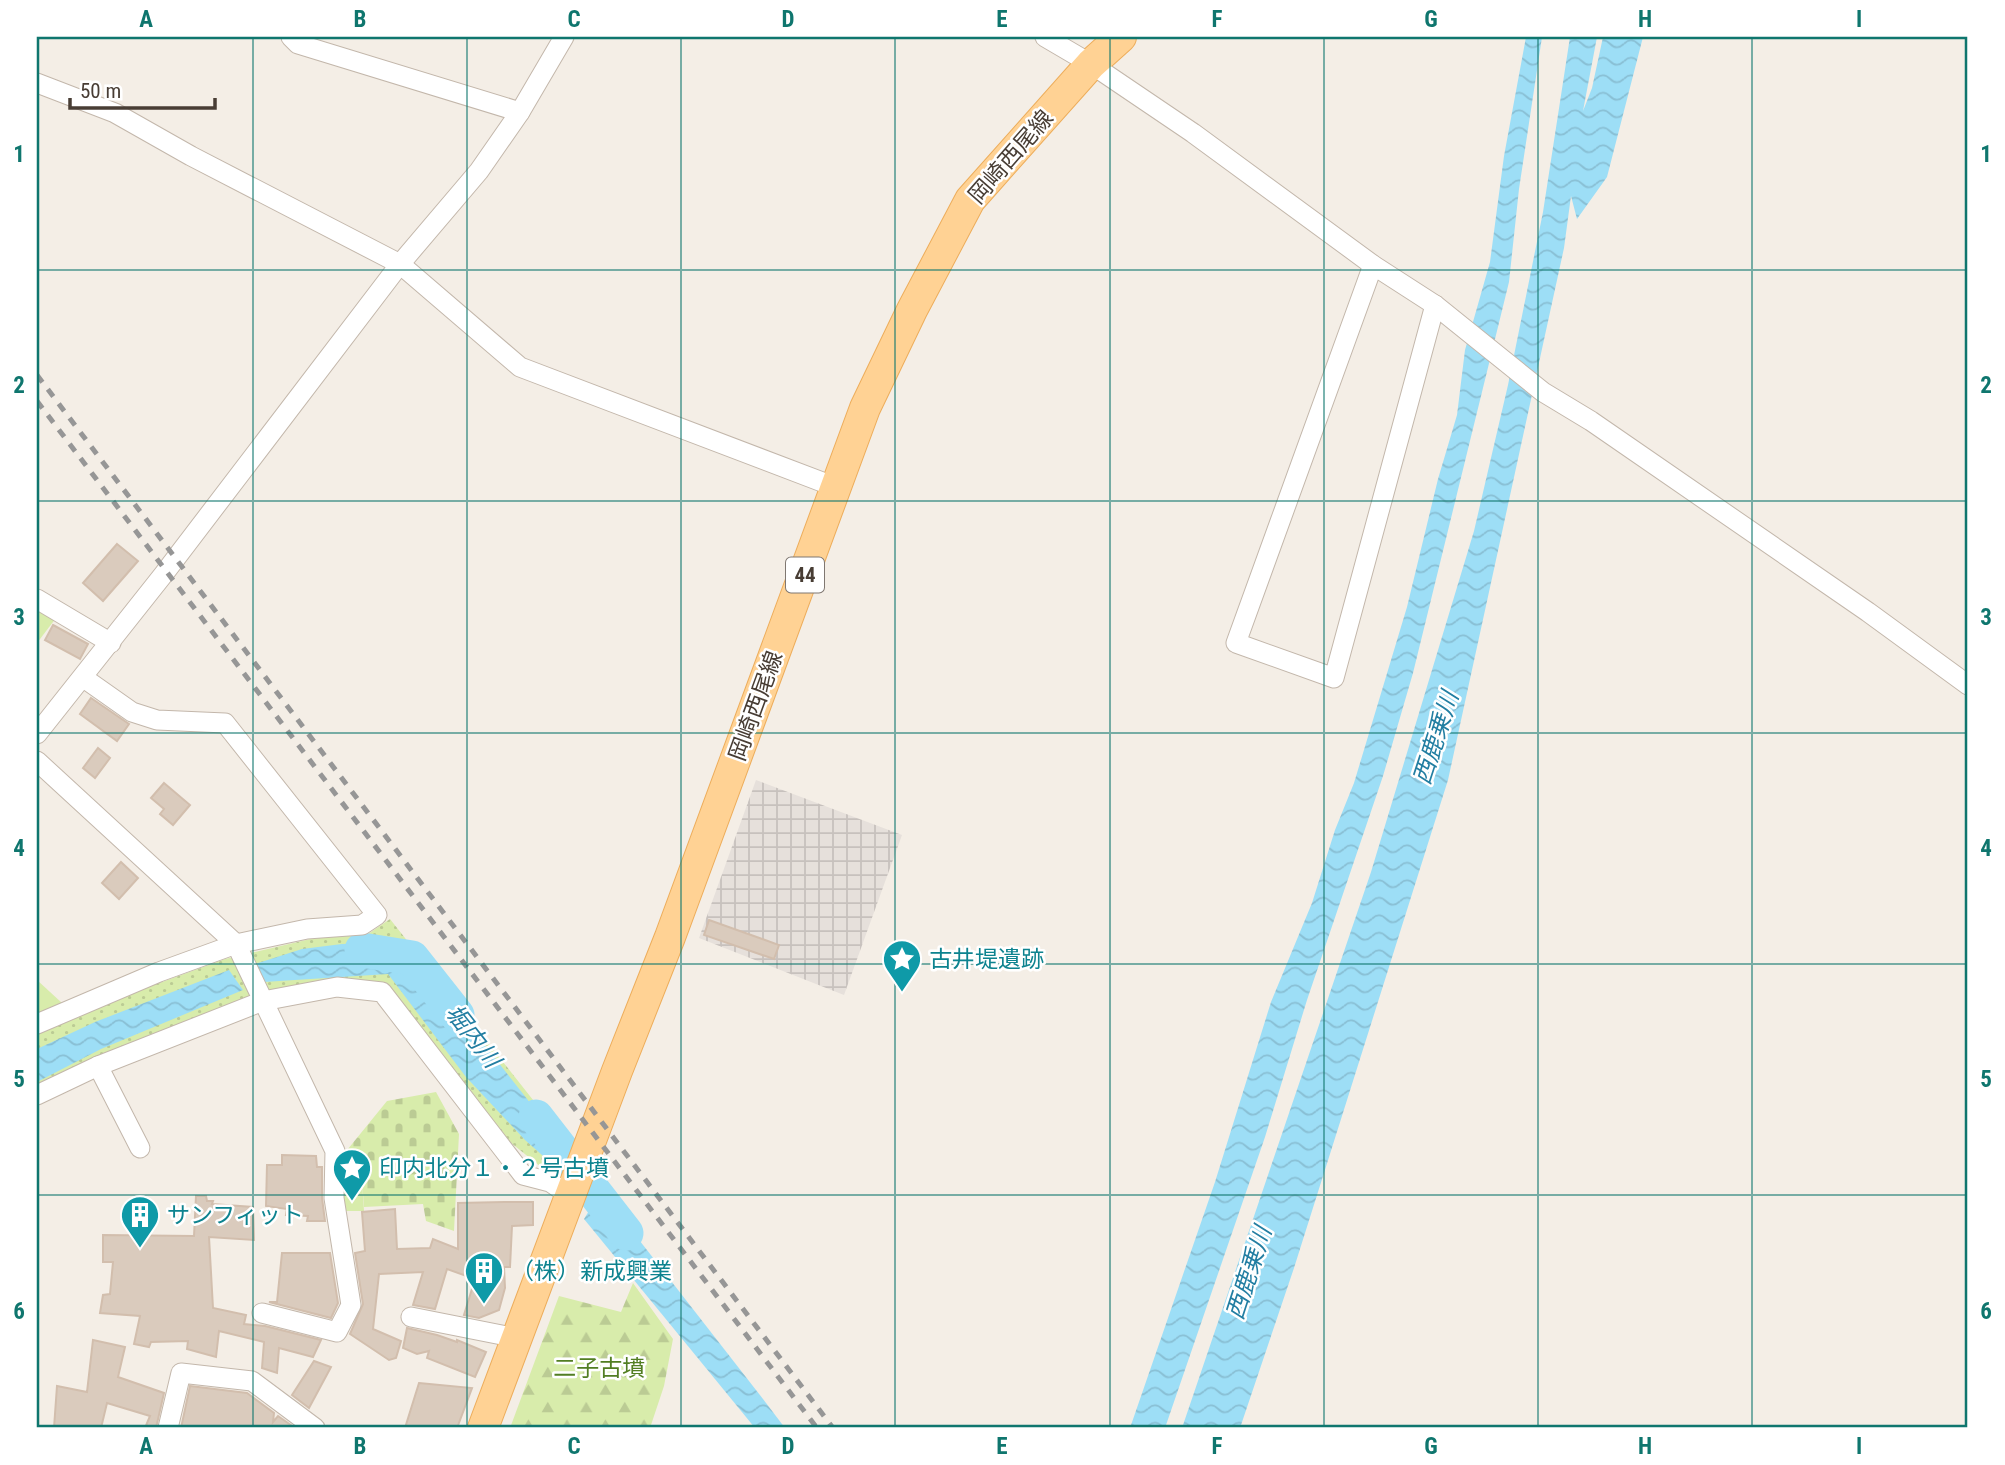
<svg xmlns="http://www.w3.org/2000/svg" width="2005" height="1465" viewBox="0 0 2005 1465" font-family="'Roboto Condensed','Noto Sans JP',sans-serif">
<defs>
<pattern id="industrial-grid" width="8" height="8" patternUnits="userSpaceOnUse" patternTransform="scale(1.75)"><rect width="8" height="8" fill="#e6e0db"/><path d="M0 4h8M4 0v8" fill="none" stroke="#c7c1bd"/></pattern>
<pattern id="grass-dots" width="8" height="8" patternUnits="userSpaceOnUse" patternTransform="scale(1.75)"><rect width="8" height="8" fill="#d8ecab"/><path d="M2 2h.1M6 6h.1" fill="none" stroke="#bbcb94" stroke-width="1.8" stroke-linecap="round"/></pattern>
<pattern id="forest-firs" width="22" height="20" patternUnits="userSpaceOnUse" patternTransform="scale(1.75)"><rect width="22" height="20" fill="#d8ecab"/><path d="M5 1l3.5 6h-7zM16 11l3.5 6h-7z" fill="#bbcb94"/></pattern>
<pattern id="cemetery-stones" width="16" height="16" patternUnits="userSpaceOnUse" patternTransform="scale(1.75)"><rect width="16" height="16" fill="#d8ecab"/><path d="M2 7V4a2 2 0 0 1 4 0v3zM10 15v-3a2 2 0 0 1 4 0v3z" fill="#bbcb94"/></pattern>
<pattern id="water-waves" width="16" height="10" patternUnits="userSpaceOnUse" patternTransform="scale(1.75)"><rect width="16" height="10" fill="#9ddef6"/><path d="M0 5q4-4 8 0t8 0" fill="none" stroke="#89bfd4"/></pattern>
</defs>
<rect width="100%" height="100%" fill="#f4eee6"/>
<path fill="url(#industrial-grid)" d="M756 780 902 835 844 995 699 938Z"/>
<path fill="url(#grass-dots)" d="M390 919 567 1143 552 1176 510 1142 468 1094 399 998 383 983 356 979 278 988 242 1000 37 1087V1034L77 1013 225 959 323 936 368 934Z"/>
<path fill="url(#forest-firs)" d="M633 1283 673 1339 664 1386 650 1428H510L559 1296 621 1312Z"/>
<path fill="url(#cemetery-stones)" d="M436 1092 459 1134 454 1231 426 1221 423 1204 364 1207 362 1180 338 1193 339 1160 387 1101Z"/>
<g fill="#d8ecab">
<path d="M37 607 56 618 37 643Z"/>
<path d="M37 980 62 1003 37 1016Z"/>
<path d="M362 1181 364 1211H341L340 1193 353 1184Z"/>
</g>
<g fill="url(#water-waves)">
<path d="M1526 37H1542L1519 189 1509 282 1413 673 1383 776 1307 1000 1265 1137 1165 1428H1130L1215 1182 1271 1002 1312 903 1335 830 1354 783 1407 607 1438 479 1457 415 1465 350 1490 262 1504 156Z"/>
<path d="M1570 37H1597L1583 111 1592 88 1603 37H1643L1607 177 1577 219 1571 196 1564 248 1448 780 1294 1268 1240 1428H1182L1371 872 1474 531 1508 385 1543 212Z"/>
<path d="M374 943 400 950 453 1005 568 1151 560 1171 525 1140 466 1077 388 974 264 982 255 964 302 949 342 944Z"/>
<path d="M229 970 243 990 101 1049 37 1082V1049L95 1022Z"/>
<path d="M601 1191 763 1399 785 1428H755L584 1219Z"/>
</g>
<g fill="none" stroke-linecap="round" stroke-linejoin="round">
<g stroke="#9ddef6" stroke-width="35">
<path d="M362 950 412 958 457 1015"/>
<path d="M536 1117 626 1233"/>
</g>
</g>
<g fill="#dacbbd" stroke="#d2bead" stroke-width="2">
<path d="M117 544 138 561 103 601 83 583Z"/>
<path d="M53 625 88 644 80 659 45 640Z"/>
<path d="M91 698 129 724 117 741 80 714Z"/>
<path d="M98 748 110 758 95 778 83 768Z"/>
<path d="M164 783 190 805 173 825 160 814 164 809 151 798Z"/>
<path d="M121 862 138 878 119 899 102 883Z"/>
<path d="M709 920 779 945 774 959 704 935Z"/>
<path d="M282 1155 316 1156 317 1167H322V1198L325 1221H307L308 1216 286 1215 287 1209 266 1206 267 1165H282Z"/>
<path d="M196 1196H206L207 1201H213L212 1204 253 1207 254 1240 209 1237 213 1308 246 1315 244 1324 265 1326 321 1340 313 1357 279 1348 277 1373 262 1368 264 1342 219 1331 216 1357 187 1349 188 1341 151 1342 149 1347 134 1344 140 1316 100 1313 103 1295 110 1294 113 1262H103V1235L194 1236Z"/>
<path d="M504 1202H533V1225L512 1226 510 1267H504L505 1288 499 1310 479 1318 464 1315 475 1279 447 1269 435 1309 413 1305 423 1272 379 1274 373 1329 401 1341 396 1358 389 1360 350 1334 363 1304 355 1253 365 1251 362 1212 395 1209 397 1249 430 1248 433 1239 458 1249V1203Z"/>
<path d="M282 1253H330L338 1303 331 1318 269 1302H277Z"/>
<path d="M407 1328 437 1335 457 1342V1340L486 1352 475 1377 427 1358 429 1351 417 1354 403 1348Z"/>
<path d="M93 1340 125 1347 118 1377 164 1393 156 1428H145L150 1416 107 1403 101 1428H54L57 1386 87 1392Z"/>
<path d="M314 1361 331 1367 309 1408 292 1395Z"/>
<path d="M419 1383 472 1388 457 1428H405Z"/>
<path d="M190 1386 247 1393 274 1413 273 1422 278 1416 295 1428H181Z"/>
</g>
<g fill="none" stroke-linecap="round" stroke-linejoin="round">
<g stroke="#c3b7ab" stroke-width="21">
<g id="minor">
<path d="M291 37 298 44 520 112"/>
<path d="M1045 37 1091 64 1193 133 1373 265 1435 305 1543 392 1591 421 1868 612 1968 685"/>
<path d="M37 83 115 113 191 156 400 264 520 367 838 488"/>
<path d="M1373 265 1236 643 1334 678 1435 305"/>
<path d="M37 599 111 643"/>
<path d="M37 734 163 575 400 264 479 171 520 112 564 37"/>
<path d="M37 761 236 944 335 1151 334 1198 351 1305 337 1332 262 1313"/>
<path d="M37 1024 159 972 236 944 307 929 362 925 377 915 225 723 157 720 132 712 88 681"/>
<path d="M98 1066 140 1148"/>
<path d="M37 1095 98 1066 263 1001 337 987 382 992 523 1175 550 1182 570 1196"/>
<path d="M411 1317 517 1338"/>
<path d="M168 1428 181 1373 252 1381 315 1428"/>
</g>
</g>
<g stroke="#edad5b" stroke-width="32">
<path id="primary" d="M483 1428 617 1071 670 937 865 408 912 310 970 200 1091 64 1121 37"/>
</g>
<use href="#minor" stroke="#fff" stroke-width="19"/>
<use href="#primary" stroke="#ffd294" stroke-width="30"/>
<g stroke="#969696" stroke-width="5" stroke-dasharray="9 9" stroke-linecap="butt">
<path d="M37 375 833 1428"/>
<path d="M37 401 817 1428"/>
</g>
</g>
<path fill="none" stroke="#0f766e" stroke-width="2" stroke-opacity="0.55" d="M253 37V1428M467 37V1428M681 37V1428M895 37V1428M1110 37V1428M1324 37V1428M1538 37V1428M1752 37V1428M37 270H1968M37 501H1968M37 733H1968M37 964H1968M37 1195H1968"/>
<defs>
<g id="sight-pin" transform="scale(2.0125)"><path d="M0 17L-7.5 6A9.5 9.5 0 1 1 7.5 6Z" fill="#0f9aa8" stroke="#fff"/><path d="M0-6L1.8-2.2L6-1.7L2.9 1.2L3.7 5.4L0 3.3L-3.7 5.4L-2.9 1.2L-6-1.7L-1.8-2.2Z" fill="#fff"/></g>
<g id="building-pin" transform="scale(2.0125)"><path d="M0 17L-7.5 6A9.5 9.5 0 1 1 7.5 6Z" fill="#0f9aa8" stroke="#fff"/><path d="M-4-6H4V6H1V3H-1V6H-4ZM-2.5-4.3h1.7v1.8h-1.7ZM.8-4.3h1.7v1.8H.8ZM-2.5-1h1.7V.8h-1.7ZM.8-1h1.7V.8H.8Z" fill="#fff"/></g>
</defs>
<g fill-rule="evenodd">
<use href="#sight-pin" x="902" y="959"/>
<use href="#sight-pin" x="352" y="1168"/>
<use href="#building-pin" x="140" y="1215"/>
<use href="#building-pin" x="484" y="1271"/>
</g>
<g text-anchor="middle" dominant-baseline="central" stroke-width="5" stroke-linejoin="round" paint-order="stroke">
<rect fill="#fff" stroke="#7f7771" stroke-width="2" x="786" y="557.5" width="38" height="35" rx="5"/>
<g font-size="21" font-weight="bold" fill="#483d34">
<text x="805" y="575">44</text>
</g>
<g font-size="23" fill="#483d34" stroke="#fff">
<text transform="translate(1011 157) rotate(-49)">岡崎西尾線</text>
<text transform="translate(756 706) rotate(-70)">岡崎西尾線</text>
</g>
<g font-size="23" fill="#0d838f" stroke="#fff" text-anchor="start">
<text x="929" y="959">古井堤遺跡</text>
<text x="379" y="1168">印内北分１・２号古墳</text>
<text x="167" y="1215">サンフィット</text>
<text x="511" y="1271">（株）新成興業</text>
</g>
<g font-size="23" fill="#527e23" stroke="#fff">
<text x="599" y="1368">二子古墳</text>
</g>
<g font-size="24" font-style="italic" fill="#227ea2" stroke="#fff">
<text transform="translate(1436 738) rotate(-72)">西鹿乗川</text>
<text transform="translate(473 1036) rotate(52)">堀内川</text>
<text transform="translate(1249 1273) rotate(-72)">西鹿乗川</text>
</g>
</g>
<rect width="2005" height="1465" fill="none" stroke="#ffffff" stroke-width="77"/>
<path d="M70 98v10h145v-10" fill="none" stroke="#483d34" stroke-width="3.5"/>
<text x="80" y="98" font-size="21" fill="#483d34" stroke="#ffffff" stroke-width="5" paint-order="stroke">50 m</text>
<rect x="38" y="38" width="1928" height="1388" fill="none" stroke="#0f766e" stroke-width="2.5"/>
<g font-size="23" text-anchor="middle" font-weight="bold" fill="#0f766e">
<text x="146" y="27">A</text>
<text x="360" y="27">B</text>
<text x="574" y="27">C</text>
<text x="788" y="27">D</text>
<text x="1002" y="27">E</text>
<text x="1217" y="27">F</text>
<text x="1431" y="27">G</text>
<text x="1645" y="27">H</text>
<text x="1859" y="27">I</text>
<text x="19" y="162">1</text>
<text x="1986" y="162">1</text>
<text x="19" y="393">2</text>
<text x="1986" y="393">2</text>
<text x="19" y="625">3</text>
<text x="1986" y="625">3</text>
<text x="19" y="856">4</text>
<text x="1986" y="856">4</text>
<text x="19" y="1087">5</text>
<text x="1986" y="1087">5</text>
<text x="19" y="1319">6</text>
<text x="1986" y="1319">6</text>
<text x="146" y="1454">A</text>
<text x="360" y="1454">B</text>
<text x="574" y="1454">C</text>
<text x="788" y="1454">D</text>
<text x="1002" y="1454">E</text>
<text x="1217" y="1454">F</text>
<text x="1431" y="1454">G</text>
<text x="1645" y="1454">H</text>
<text x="1859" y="1454">I</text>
</g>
</svg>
